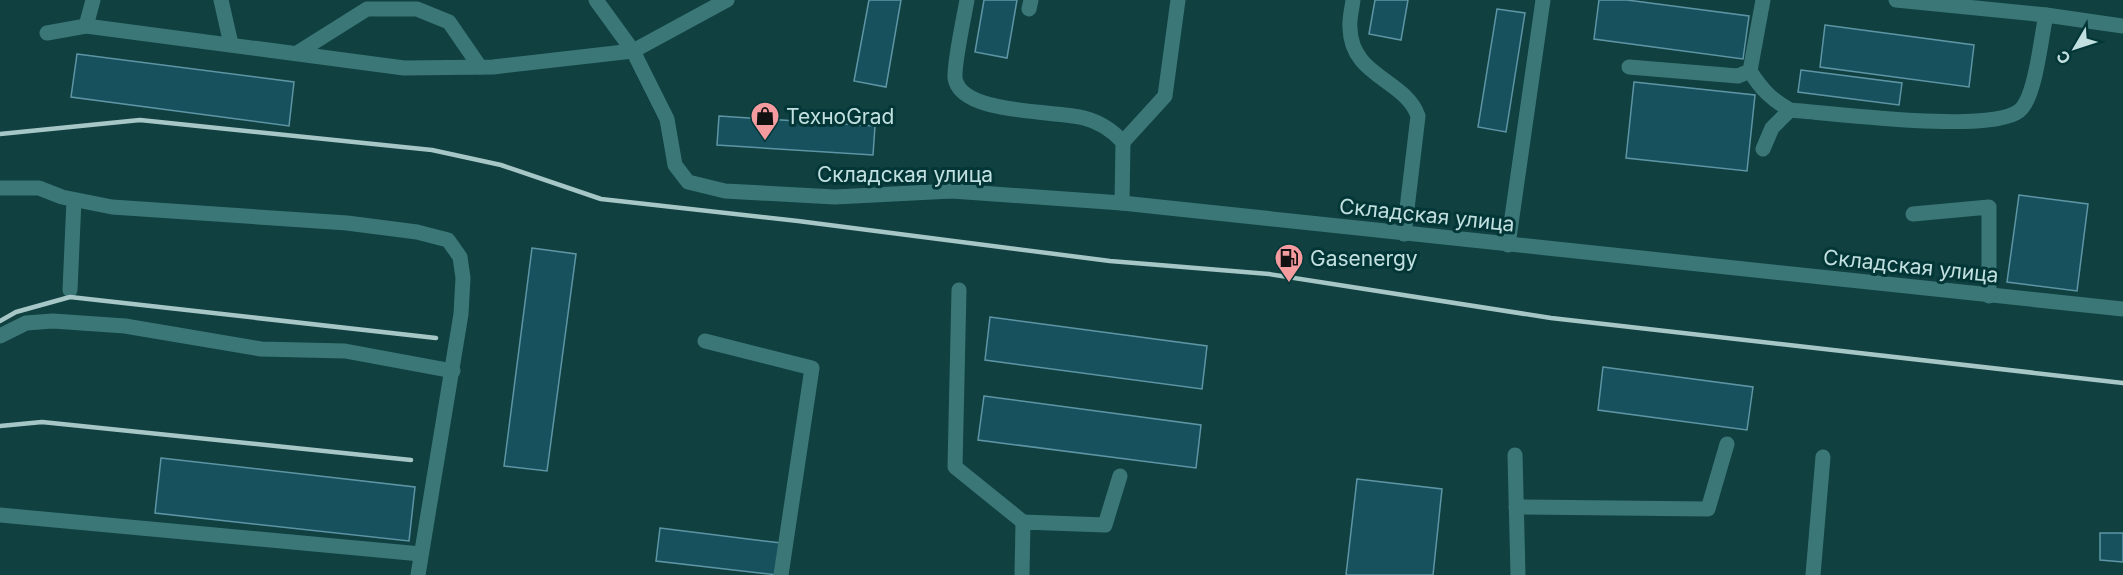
<svg xmlns="http://www.w3.org/2000/svg" width="2123" height="575" viewBox="0 0 2123 575" font-family="Inter,sans-serif">
<rect width="100%" height="100%" fill="#114041"/>
<g fill="#17515e" stroke="#5e95a4" stroke-width="1.5">
<path d="M869 0H901L886 87 854 81Z"/>
<path d="M984 0H1017L1007 58 975 52Z"/>
<path d="M1375 0H1408L1401 40 1369 34Z"/>
<path d="M1599 0H1627L1749 16 1743 59 1594 39Z"/>
<path d="M1497 9 1525 13 1506 132 1478 127Z"/>
<path d="M1825 25 1974 45 1969 87 1820 67Z"/>
<path d="M77 54 294 82 289 126 71 97Z"/>
<path d="M1801 70 1902 83 1899 105 1798 92Z"/>
<path d="M1634 82 1755 95 1747 171 1626 158Z"/>
<path d="M719 116 875 126 873 155 717 145Z"/>
<path d="M2019 195 2088 204 2077 291 2007 282Z"/>
<path d="M532 248 576 254 547 471 504 466Z"/>
<path d="M990 317 1207 346 1202 389 985 360Z"/>
<path d="M1603 367 1753 387 1747 430 1598 410Z"/>
<path d="M984 396 1201 425 1196 468 978 440Z"/>
<path d="M161 458 415 487 409 541 155 513Z"/>
<path d="M1357 479 1442 489 1433 575H1346Z"/>
<path d="M660 528 781 543 778 575 656 561Z"/>
<path d="M2100 533H2123V562L2100 560Z"/>
</g>
<g fill="none" stroke-linecap="round" stroke-linejoin="round">
<g stroke="#3b7777" stroke-width="15">
<path d="M221 0 231 44"/>
<path d="M596 0 633 51 667 119 675 165 688 182 725 191 835 197 952 191 1122 203 2123 309"/>
<path d="M967 0C964 17 954 63 955 78 960 115 1055 110 1084 118 1100 122 1112 130 1123 142L1122 203"/>
<path d="M1353 0C1352 9 1349 19 1350 28 1351 77 1405 79 1418 116L1404 234"/>
<path d="M1896 0 2046 15"/>
<path d="M1029 9 1031 0"/>
<path d="M86 26 93 0"/>
<path d="M47 33 86 26 404 68 493 67 633 51 727 0"/>
<path d="M297 53 367 9H417L449 22 480 67"/>
<path d="M1629 67 1738 76 1750 71 1763 0"/>
<path d="M1750 71C1761 89 1772 100 1790 110 1833 113 1989 134 2019 111 2036 98 2041 36 2046 15L2123 26"/>
<path d="M1123 142 1165 96 1178 0"/>
<path d="M1763 149 1772 128 1790 110"/>
<path d="M0 188H39L62 197 112 207 347 223 417 232 448 240 460 257 463 278 461 314 418 575"/>
<path d="M1913 214 1989 207V296"/>
<path d="M1508 245 1543 0"/>
<path d="M70 290 74 200"/>
<path d="M959 290 955 467 1023 522"/>
<path d="M0 336 26 323 53 321 125 326 261 349 345 351 453 371"/>
<path d="M705 341 812 368 781 575"/>
<path d="M1515 455 1518 575"/>
<path d="M1516 507 1708 509 1727 444"/>
<path d="M0 515 421 554"/>
<path d="M1022 575 1023 522 1105 525 1120 476"/>
<path d="M1813 575 1823 457"/>
</g>
<g stroke="#a7c7c7" stroke-width="4.5">
<path d="M0 134 140 120 432 150 501 165 601 199 798 221 1110 261 1269 274 1551 318 2123 383"/>
<path d="M0 321 16 312 70 297 436 338"/>
<path d="M0 426 42 422 411 460"/>
</g>
</g>
<defs>
<g id="shop-pin" transform="scale(1.5)"><path d="M0 17L-7.5 6A9.5 9.5 0 1 1 7.5 6Z" fill="#f49b9f" stroke="#033637"/><path d="M-5-2.5h2.3a2.7 3.5 0 0 1 5.4 0H5L5.5 6h-11ZM-1.5-2.5h3a1.5 2.3 0 0 0-3 0Z" fill="#111"/></g>
<g id="fuel-pin" transform="scale(1.5)"><path d="M0 17L-7.5 6A9.5 9.5 0 1 1 7.5 6Z" fill="#f49b9f" stroke="#033637"/><path d="M-5.5-6h7V0h2V4h1.3V-2.5L3-4.5l.8-.8L6-3V5H2.5V1h-1V6h-7ZM-4.2-4.7v3.2H.2V-4.7Z" fill="#111"/></g>
</defs>
<g fill-rule="evenodd">
<use href="#shop-pin" x="765" y="116"/>
<use href="#fuel-pin" x="1289" y="258"/>
</g>
<g text-anchor="middle" dominant-baseline="central" stroke-width="6" stroke-linejoin="round" paint-order="stroke">
<g font-size="21" fill="#c3e0e0" stroke="#033637" text-anchor="start">
<text x="786" y="116">ТехноGrad</text>
<text x="1310" y="258">Gasenergy</text>
</g>
<g font-size="21" fill="#c3e0e0" stroke="#033637">
<text x="905" y="174">Складская улица</text>
<text transform="translate(1427 215) rotate(6)">Складская улица</text>
<text transform="translate(1911 266) rotate(6)">Складская улица</text>
</g>
</g>
<g transform="translate(2075 48) rotate(231)" stroke="#033637" stroke-width="4.5" paint-order="stroke">
<path d="M0-4.5L10 22L0 15L-10 22Z" fill="#c3e0e0"/>
<text y="-9" font-size="16" font-weight="bold" text-anchor="middle" fill="#c3e0e0">С</text>
</g>
</svg>
